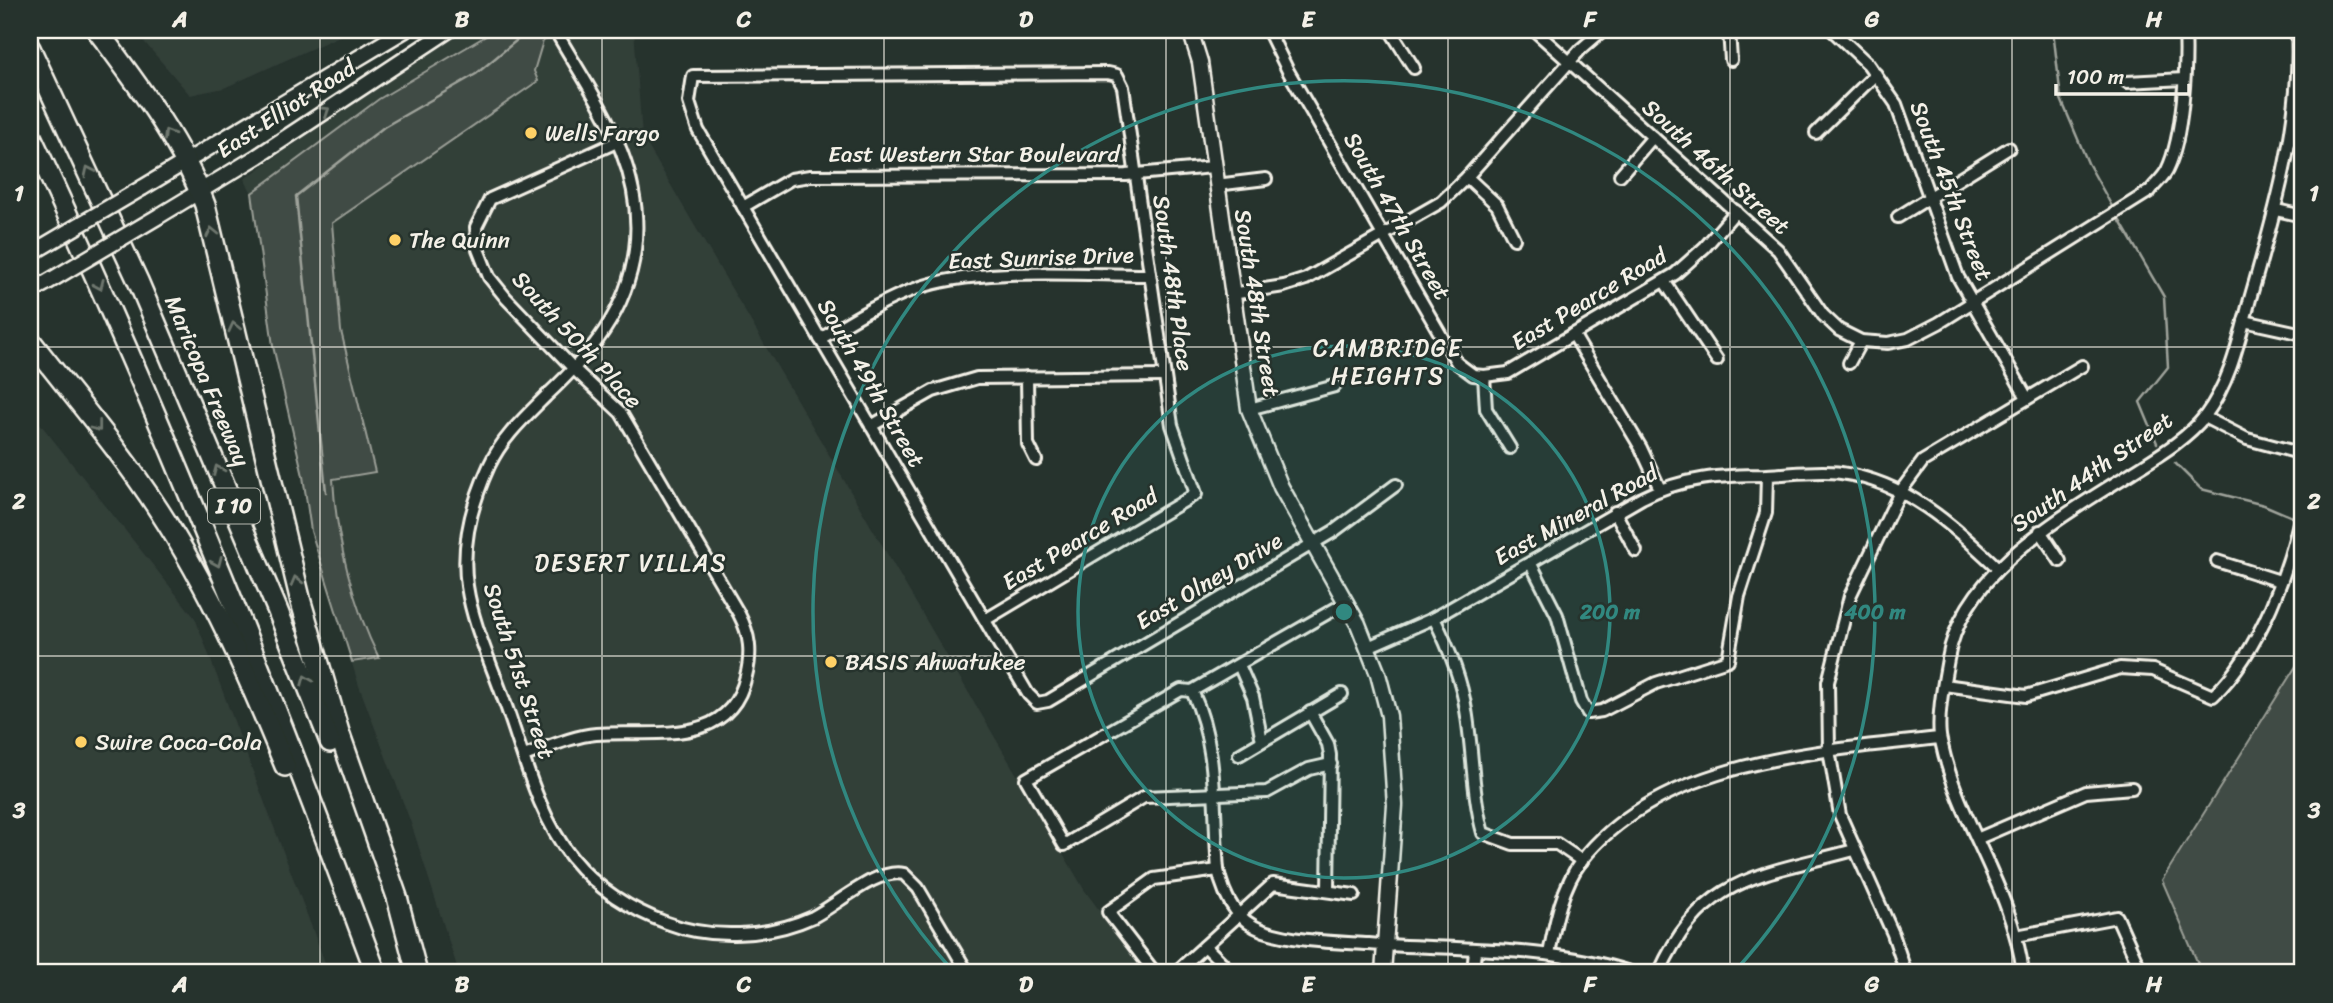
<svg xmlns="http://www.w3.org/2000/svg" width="2333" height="1003" viewBox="0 0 2333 1003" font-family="Sriracha,sans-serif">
<rect width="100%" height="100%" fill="#26332d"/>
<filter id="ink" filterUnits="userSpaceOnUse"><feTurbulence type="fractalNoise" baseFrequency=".0143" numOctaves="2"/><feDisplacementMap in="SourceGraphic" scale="14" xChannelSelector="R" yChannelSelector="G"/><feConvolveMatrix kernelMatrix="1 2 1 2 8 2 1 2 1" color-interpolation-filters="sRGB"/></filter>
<g filter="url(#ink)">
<g fill="#333f39">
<path d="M134 30H353L224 88 190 95Z"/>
<path d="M459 30H634L642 136 1085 891 1146 973H459L411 823 359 686 311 531 303 476 273 346 252 193 244 179Z"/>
<path d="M30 411 195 618 329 973H30Z"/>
</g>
<g fill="#414b45" stroke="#9a9e96" stroke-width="2">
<path d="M496 30H563L543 41 534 71 538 81 332 223 341 331 375 472 333 479C336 537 353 607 379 658L352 662 311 531 303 476 273 346 252 193 379 99Z"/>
<path d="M2303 655V973H2202L2162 880Z"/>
</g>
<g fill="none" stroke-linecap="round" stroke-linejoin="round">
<g stroke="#9fa39b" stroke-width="2.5">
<path d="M2053 30 2061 99 2088 163 2114 210"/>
<path d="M2117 216 2164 297 2168 367 2140 402 2157 443"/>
<path d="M2175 463 2201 489 2264 505 2297 519"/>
<path d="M326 492 296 196 384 127 476 74 529 30"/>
</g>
<g stroke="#f4f1e8" stroke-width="16">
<g id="street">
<path d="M555 30C595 100 646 165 635 250 627 312 590 355 546 396 524 418 502 438 489 466 472 503 461 545 467 586 473 626 492 665 505 703 524 755 537 814 572 858 596 888 631 910 667 923 711 940 769 937 813 917 837 905 878 867 904 874L918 888 968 973"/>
<path d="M1268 30 1288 71 1457 363 1473 375 1484 376 1486 409 1510 448"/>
<path d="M1390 30 1414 68"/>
<path d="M1534 30 1778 250 1823 315 1839 330 1861 341 1888 343 1908 339 1939 323 2150 191C2155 184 2163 178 2167 170 2183 138 2187 65 2185 30"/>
<path d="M1729 30 1731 60"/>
<path d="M1832 30 1868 64 1896 104 1958 277 2027 398"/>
<path d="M2127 82 2184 79"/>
<path d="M1816 133 1876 74"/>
<path d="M1620 175 1653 137"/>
<path d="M1467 177 1497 205 1514 239"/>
<path d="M1216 185 1266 179"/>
<path d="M743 207 791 179 810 176 1126 175 1213 167"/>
<path d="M2276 210 2303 216"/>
<path d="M1898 217 2009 148"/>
<path d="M1664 281 1717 360"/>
<path d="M1231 294 1284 286 1306 279 1441 202 1467 177 1581 49 1603 30"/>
<path d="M2244 321 2303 334"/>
<path d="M1573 334 1641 448 1660 489"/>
<path d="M820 339C851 321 881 301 915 289 976 266 1084 275 1150 275"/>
<path d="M1849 363 1861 341"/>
<path d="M1484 376 1508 373 1675 274 1705 247 1736 211"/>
<path d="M1027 377 1028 444 1036 460"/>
<path d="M1249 409 1335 386"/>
<path d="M2204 417 2247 439 2303 454"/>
<path d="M871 426 933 391 977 378 1163 376"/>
<path d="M1615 512 1636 551"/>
<path d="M2040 531 2060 561"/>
<path d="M2217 561 2280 581"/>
<path d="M1531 564 1557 615 1581 701 1588 713 1602 711 1656 683 1728 660 1739 596 1766 513 1767 475"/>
<path d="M1434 618C1449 648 1461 677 1466 710 1473 751 1472 793 1483 833L1513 844H1557L1582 861"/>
<path d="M985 620 1196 494 1172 425 1123 87 1117 75 1108 73 693 76 689 102 698 130 1028 694 1037 703 1048 701 1334 531 1396 485"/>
<path d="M1368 647 1434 618 1642 498C1683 477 1722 475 1767 475 1791 474 1817 470 1841 473 1907 482 1952 525 1998 568"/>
<path d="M1239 665 1253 697 1262 741"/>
<path d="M1944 685 2026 696 2120 668 2153 670 2213 696C2260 652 2291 566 2303 504"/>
<path d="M1192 691C1219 748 1213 809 1218 870 1224 897 1236 921 1264 931 1297 942 1334 942 1369 944 1456 950 1549 945 1633 973"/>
<path d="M1192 691 1181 690 1026 779 1064 845 1144 797 1267 792 1309 769 1331 764"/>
<path d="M1192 691 1347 602"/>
<path d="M1310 712 1328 744 1330 755 1328 890"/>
<path d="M1239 755 1342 694"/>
<path d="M524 756C547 748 572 736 596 734 650 729 729 750 746 676 752 653 750 635 739 614L621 413 574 369 506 298 489 277 478 249 476 227 490 199 619 141"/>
<path d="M1979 838 2086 792 2132 788"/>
<path d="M2016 936 2117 917 2142 973"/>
<path d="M1205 946 1232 973"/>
<path d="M1549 954C1555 923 1562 886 1582 860 1662 759 1822 751 1940 738"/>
<path d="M1155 973 1108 912 1154 879 1218 870"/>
<path d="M1175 973 1273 884 1354 895"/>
<path d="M1473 973 1475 950"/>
<path d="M1659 973C1703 875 1760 876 1854 850"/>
<path d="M1906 973 1893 934 1840 815 1829 750 1828 682 1850 596 1900 492 1923 461 2082 366"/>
<path d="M2023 973C2013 889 1958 822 1941 741 1936 721 1944 681 1948 659 1962 572 2063 516 2131 473 2156 457 2186 440 2205 416 2231 381 2239 340 2250 299 2275 212 2302 121 2297 30"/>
</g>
</g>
<g stroke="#f4f1e8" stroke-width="19">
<g id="secondary">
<path d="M1190 30 1200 62 1249 409 1281 487 1358 624 1378 674 1389 716 1395 805 1383 973"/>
<path d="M142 188 405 30"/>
<path d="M159 216 258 156 449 30"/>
<path d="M30 292 46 283"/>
</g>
</g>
<g stroke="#f4f1e8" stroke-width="24">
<g id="highway">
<path d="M97 30C137 84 181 141 205 205L301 602 339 732 397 897 417 973"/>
<path d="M30 48 138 281 277 609 330 742"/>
<path d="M30 134C159 408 271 689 376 973"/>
<path d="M30 340C73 396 120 450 158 509 211 590 249 678 285 766"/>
</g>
</g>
<use href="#street" stroke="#26332d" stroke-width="10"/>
<use href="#secondary" stroke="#26332d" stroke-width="14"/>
<use href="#highway" stroke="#26332d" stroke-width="19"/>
<g stroke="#f4f1e8" stroke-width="19" stroke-linecap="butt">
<g id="secondary-bridge">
<path d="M30 254 142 188"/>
<path d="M46 283 159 216"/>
</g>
</g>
<use href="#secondary-bridge" stroke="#26332d" stroke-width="14"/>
</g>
<defs><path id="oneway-chevron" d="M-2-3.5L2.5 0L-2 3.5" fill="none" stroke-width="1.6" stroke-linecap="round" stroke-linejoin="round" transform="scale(1.75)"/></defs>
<g stroke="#6e766e">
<use href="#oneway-chevron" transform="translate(325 111) rotate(-34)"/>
<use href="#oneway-chevron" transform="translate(168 134) rotate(-121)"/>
<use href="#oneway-chevron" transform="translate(89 171) rotate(-115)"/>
<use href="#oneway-chevron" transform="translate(212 232) rotate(-103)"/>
<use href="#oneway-chevron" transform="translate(99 285) rotate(66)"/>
<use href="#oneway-chevron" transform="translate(234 327) rotate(-103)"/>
<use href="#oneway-chevron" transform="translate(97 427) rotate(52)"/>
<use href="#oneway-chevron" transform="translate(218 470) rotate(-113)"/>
<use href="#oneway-chevron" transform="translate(217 562) rotate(67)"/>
<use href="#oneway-chevron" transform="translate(296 581) rotate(-105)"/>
<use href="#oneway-chevron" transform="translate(306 680) rotate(-112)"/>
</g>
</g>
<path fill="none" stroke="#f4f1e8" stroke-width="2" stroke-opacity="0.55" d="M320 30V973M602 30V973M884 30V973M1166 30V973M1448 30V973M1730 30V973M2012 30V973M30 347H2303M30 656H2303"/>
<circle cx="1344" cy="612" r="266" fill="#318880" fill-opacity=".12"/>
<g fill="none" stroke="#318880" stroke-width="3.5">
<circle cx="1344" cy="612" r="266"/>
<path d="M953 971A531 531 0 1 1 1735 971"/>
</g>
<g fill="#ffd166" stroke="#26332d" stroke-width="2.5">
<circle cx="531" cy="133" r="7"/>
<circle cx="395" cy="240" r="7"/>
<circle cx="831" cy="662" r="7"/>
<circle cx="81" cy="742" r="7"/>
</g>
<g text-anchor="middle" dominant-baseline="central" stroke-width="5" stroke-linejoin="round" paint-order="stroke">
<rect fill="#26332d" stroke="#b6b8b0" stroke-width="2" x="208" y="488.5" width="52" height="35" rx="5"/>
<g font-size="21" font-weight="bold" fill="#f4f1e8">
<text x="234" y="506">I 10</text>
</g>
<g font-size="23" fill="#f4f1e8" stroke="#26332d">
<text transform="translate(286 109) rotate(-33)">East Elliot Road</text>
<text x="974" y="154">East Western Star Boulevard</text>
<text transform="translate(1716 167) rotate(42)">South 46th Street</text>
<text transform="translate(1951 191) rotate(69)">South 45th Street</text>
<text transform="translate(1397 216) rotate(60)">South 47th Street</text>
<text transform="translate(1041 258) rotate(-2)">East Sunrise Drive</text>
<text transform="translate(1173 283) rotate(82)">South 48th Place</text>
<text transform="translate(1589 299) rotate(-31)">East Pearce Road</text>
<text transform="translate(1257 303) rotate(81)">South 48th Street</text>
<text transform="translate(577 340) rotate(47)">South 50th Place</text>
<text transform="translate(207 381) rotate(67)">Maricopa Freeway</text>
<text transform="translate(871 383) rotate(60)">South 49th Street</text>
<text transform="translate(2092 472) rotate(-35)">South 44th Street</text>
<text transform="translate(1576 515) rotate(-29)">East Mineral Road</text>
<text transform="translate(1080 539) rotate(-31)">East Pearce Road</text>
<text transform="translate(1209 581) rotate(-31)">East Olney Drive</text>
<text transform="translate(519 671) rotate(72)">South 51st Street</text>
</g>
<g font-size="23" fill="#f4f1e8" stroke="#26332d" text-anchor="start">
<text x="545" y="133">Wells Fargo</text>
<text x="409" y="240">The Quinn</text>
<text x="845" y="662">BASIS Ahwatukee</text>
<text x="95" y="742">Swire Coca-Cola</text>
</g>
<g font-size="24" letter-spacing="2" fill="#f4f1e8" stroke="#26332d">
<text x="1388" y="348">CAMBRIDGE<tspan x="1388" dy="28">HEIGHTS</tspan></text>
<text x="631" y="563">DESERT VILLAS</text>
</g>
</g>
<circle cx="1344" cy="612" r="10" fill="#318880" stroke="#26332d" stroke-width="3.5"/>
<g font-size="21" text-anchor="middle" font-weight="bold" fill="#318880" stroke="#26332d" stroke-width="5" stroke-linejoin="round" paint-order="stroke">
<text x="1610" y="619">200 m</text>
<text x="1875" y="619">400 m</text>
</g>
<rect width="2333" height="1003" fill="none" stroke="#26332d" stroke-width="77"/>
<path d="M2056 84v10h133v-10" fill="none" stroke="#f4f1e8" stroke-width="3.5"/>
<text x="2067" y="84" font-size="21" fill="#f4f1e8" stroke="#26332d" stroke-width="5" paint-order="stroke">100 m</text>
<rect x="38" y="38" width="2256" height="926" fill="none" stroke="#f4f1e8" stroke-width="2.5"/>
<g font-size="23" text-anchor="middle" font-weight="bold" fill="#f4f1e8">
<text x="180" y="27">A</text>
<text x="462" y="27">B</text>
<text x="744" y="27">C</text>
<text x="1026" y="27">D</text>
<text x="1308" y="27">E</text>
<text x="1590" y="27">F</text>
<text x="1872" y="27">G</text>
<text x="2154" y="27">H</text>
<text x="19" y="201">1</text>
<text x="2314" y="201">1</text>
<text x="19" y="509">2</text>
<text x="2314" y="509">2</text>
<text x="19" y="818">3</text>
<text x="2314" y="818">3</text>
<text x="180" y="992">A</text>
<text x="462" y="992">B</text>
<text x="744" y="992">C</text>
<text x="1026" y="992">D</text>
<text x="1308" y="992">E</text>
<text x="1590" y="992">F</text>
<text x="1872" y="992">G</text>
<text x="2154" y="992">H</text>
</g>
</svg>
